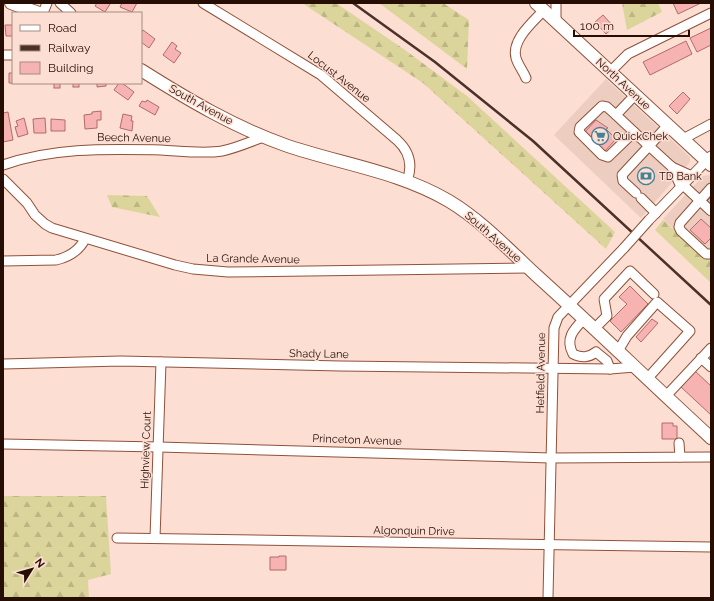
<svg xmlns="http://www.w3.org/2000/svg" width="714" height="601" viewBox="0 0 714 601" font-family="Raleway,sans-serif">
<defs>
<pattern id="forest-firs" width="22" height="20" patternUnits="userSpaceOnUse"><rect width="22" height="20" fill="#dcd59b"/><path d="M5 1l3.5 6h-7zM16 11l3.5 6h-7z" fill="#bdb684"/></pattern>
</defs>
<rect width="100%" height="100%" fill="#fcded3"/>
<g fill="#eecdc1">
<path d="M606 79 690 157V162L641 218 554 135Z"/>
<path d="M709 175 711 177V264L663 219 703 176Z"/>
</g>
<g fill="url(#forest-firs)">
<path d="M302 3H336L405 50 467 96 615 232 606 249 423 83Z"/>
<path d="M379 3H443L469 20 467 69Z"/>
<path d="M622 3H658L662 12 627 30Z"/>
<path d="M107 195 147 196 160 217 112 207Z"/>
<path d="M663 220 705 257 711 259V283L655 230Z"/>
<path d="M3 496H106L111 574 88 580 89 598H3Z"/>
</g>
<g fill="#f6b3b1" stroke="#b26b69">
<path d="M97 3H108L110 4 105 12 95 6Z"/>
<path d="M122 3H137L132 12 120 7Z"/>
<path d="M673 3H701L678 14Z"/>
<path d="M603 15 614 27 606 34 595 22Z"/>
<path d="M5 25H13V36H6Z"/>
<path d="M711 28V45L697 52 690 38Z"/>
<path d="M143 30 155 39 149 48 141 42V33Z"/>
<path d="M686 41 692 54 650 75 643 62Z"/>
<path d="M172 42 177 46 175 49 181 53 174 63 163 55Z"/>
<path d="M9 73H13V83H19H9Z"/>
<rect x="54" y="83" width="6" height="5"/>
<rect x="73" y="83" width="6" height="4"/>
<path d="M97 83H106V86L97 87Z"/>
<path d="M119 83H122L134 92 128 100 114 90Z"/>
<path d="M683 92 690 99 677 114 669 106Z"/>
<path d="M147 100 159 107 155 115 139 106 142 101 146 102Z"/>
<path d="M101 111V120H97V128L85 129 84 115 92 114V112Z"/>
<path d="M8 112 13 140 3 142V113Z"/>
<path d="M123 114 132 116 131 121H133L132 131 120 128Z"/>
<path d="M24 118 28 134 18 137 15 127 18 126 16 121Z"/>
<path d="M45 118 46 133H34L33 119Z"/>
<path d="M51 119 65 120V131H51Z"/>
<path d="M596 120 608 128 606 129 616 139 604 152 584 133Z"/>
<path d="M711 197V205L707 201Z"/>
<path d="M701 219 711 228V238L705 244 690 230Z"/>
<path d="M630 286 648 304 621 332 610 321 627 304 619 297Z"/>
<path d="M652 319 658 323 641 342 636 337Z"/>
<path d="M695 371 711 386V415L681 387Z"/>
<path d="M662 423H673V426H677V439H662Z"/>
<path d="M279 556H286V570H270V557H279Z"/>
</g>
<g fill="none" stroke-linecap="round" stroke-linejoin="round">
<g stroke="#905139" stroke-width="11">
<g id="minor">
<path d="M60 3 71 13"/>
<path d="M203 3 321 75 397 140C409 151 413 165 407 181"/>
<path d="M43 13 47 3"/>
<path d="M556 22V3"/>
<path d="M3 55H13"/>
<path d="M610 72 628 54 711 13"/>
<path d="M526 78C523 71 518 65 516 58 511 40 533 22 544 10"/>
<path d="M635 95 616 115 649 146 668 125"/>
<path d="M616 115 607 107 602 106 580 127 579 132 602 155 608 157 634 132"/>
<path d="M683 139 711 124"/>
<path d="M3 165C54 147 108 149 161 150 181 151 203 154 222 151 236 148 250 142 263 137"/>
<path d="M672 167 681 187"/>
<path d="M3 179 27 203 35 215 45 224 52 228 175 265 193 269 228 272 529 268"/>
<path d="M683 185 711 211"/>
<path d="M711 188 680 223 679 227 681 231 706 254H711"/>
<path d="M636 193 623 181 622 175 649 146 672 167 692 176"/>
<path d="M641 198 656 213"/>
<path d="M649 220 711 156"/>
<path d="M3 261 56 260C69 257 79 251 85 239"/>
<path d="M584 319C573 330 565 339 573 354 582 358 588 358 596 352L607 361 610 369"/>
<path d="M594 329 607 316 604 299 630 271 654 294"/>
<path d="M618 351 627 336 657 302 690 331 647 379"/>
<path d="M701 358 711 367"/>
<path d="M3 364 121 361 340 366 610 369 635 367"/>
<path d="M666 396 711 348"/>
<path d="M679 443 680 457"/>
<path d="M3 444 159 447 551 458 711 457"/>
<path d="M117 538 711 547"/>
<path d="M155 538 161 362"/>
<path d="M548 598 554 328 558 317 624 248"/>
</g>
</g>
<g stroke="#905139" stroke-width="14">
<g id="major">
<path d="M11 3 39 13"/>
<path d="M536 3 711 165"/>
<path d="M141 70C187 99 234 127 285 145 340 164 398 171 449 201 482 221 508 249 536 275 595 328 652 384 711 438"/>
</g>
</g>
<use href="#minor" stroke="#fff" stroke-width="9"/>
<use href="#major" stroke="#fff" stroke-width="12"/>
<path stroke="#4b3127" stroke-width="2.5" d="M353 3 435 62 533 141 711 305"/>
<g stroke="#905139" stroke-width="11" stroke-linecap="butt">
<path id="minor-bridge" d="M624 248 649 220"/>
</g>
<use href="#minor-bridge" stroke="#fff" stroke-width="9"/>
</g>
<defs>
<g id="supermarket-ring" transform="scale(0.9)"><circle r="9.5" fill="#fcded3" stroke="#448397" stroke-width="1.5"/><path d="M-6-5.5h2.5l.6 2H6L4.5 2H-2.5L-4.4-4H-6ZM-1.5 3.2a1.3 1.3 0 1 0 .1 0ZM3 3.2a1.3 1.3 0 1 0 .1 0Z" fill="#448397"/></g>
<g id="bank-ring" transform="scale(0.9)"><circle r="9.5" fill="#fcded3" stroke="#448397" stroke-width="1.5"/><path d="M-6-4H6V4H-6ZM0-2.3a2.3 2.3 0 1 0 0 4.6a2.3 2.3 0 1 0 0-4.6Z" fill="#448397"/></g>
</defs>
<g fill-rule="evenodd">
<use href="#supermarket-ring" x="600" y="136"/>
<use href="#bank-ring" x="646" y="176"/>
</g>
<g text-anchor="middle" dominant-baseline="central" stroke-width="3" stroke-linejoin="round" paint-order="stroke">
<g font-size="11" fill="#270e05" stroke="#fcded3">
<text transform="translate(339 77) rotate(38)">Locust Avenue</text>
<text transform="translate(623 84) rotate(43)">North Avenue</text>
<text transform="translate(201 105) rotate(29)">South Avenue</text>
<text transform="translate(134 138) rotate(1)">Beech Avenue</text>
<text transform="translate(493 237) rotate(41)">South Avenue</text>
<text transform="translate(253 259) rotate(1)">La Grande Avenue</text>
<text transform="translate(319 354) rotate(1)">Shady Lane</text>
<text transform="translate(541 373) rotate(-89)">Hetfield Avenue</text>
<text transform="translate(357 440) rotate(2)">Princeton Avenue</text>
<text transform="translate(146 450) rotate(-88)">Highview Court</text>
<text transform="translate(414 531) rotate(1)">Algonquin Drive</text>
</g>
<g font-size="11" fill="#270e05" stroke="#fcded3" text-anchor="start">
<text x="613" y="136">QuickChek</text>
<text x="659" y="176">TD Bank</text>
</g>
</g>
<rect width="714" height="601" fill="none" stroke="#270e05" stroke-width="8"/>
<rect x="12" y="12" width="130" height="72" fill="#fcded3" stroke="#a78b81"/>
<rect x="20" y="25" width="20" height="6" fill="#ffffff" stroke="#a78b81"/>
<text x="48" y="32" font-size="12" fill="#270e05">Road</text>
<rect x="20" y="45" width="20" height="6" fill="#4b3127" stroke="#a78b81"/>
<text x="48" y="52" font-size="12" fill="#270e05">Railway</text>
<rect x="20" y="62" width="20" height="12" fill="#f6b3b1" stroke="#a78b81"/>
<text x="48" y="72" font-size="12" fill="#270e05">Building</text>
<g transform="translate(32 569) rotate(53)" stroke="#fcded3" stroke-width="3" paint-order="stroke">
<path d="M0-3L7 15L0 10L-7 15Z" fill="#270e05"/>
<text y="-6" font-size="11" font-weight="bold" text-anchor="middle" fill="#270e05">N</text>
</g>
<path d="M574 30v6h115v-6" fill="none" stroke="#270e05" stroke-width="2"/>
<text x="580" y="30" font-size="12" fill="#270e05" stroke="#fcded3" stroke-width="3" paint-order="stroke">100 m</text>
</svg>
